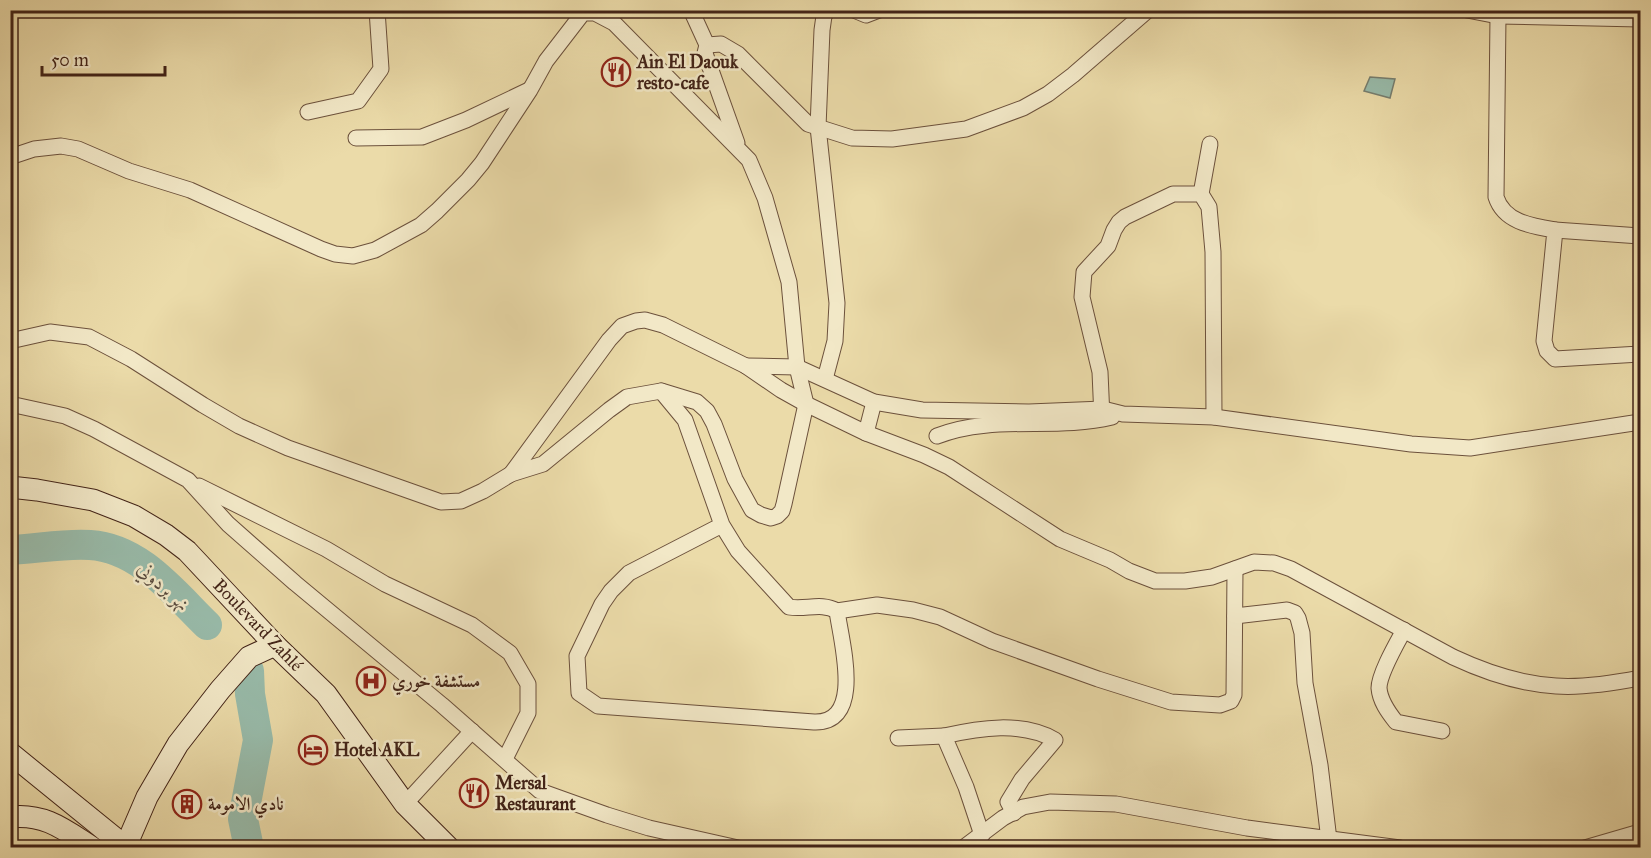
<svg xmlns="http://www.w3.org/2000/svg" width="1651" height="858" viewBox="0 0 1651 858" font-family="'IM FELL Great Primer',Amiri,serif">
<rect width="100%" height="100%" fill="#ebdba9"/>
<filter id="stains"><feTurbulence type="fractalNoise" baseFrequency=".00333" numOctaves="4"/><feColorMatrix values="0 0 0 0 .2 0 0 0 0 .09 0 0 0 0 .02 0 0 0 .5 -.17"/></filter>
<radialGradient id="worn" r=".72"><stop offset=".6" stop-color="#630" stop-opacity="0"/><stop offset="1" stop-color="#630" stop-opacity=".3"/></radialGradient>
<path fill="#98bbaa" stroke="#767e6f" stroke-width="1.5" d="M1370 77 1395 79 1390 98 1364 91Z"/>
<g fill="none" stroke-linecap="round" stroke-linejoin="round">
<g stroke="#98bbaa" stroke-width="30">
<path d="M10 550C36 549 65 543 90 545 140 548 174 593 207 625"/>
<path d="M249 848 243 819 258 740 250 694 249 671"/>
</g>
<g stroke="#6c513c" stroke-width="17">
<g id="street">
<path d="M691 10 707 45 705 53 707 59 737 143"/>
<path d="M854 10 866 15 879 10"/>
<path d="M1467 10 1498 16 1640 19"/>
<path d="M1498 16 1496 197C1504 222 1531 226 1555 230L1544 341 1547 351 1555 359 1640 354"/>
<path d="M707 45 721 44 738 54 808 124 852 138 892 139 966 129 1023 108 1048 94 1073 75 1148 10"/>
<path d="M308 112 358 101 381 69 377 10"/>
<path d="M356 138 422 137 466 120 529 90"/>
<path d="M10 157 34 149 61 146 78 149 129 171 190 190 321 249 335 254 353 256 375 250 421 225 437 211 468 180 482 163 530 90 546 61 583 13H595L614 23 749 160 765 198 789 282 797 367 806 404 784 504 782 511 777 516 771 518 761 515 752 510 735 479 714 424 707 411 697 402 661 391 627 397 609 410 543 464 511 474 483 491 461 501 441 502 288 448 239 426 203 405 131 359 89 337 50 332 10 341"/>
<path d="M1201 194 1210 144"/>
<path d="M1555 230 1640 236"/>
<path d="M746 366 797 367 874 402 922 410 1029 412 1103 409 1123 414 1214 417 1411 444 1470 448 1640 422"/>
<path d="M825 379 835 341 837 303 818 127 822 30 824 16 828 10"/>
<path d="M661 391 685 420 722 525 738 551 789 607C806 610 821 602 837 611 841 641 865 724 814 722L598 706 579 693 577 656 602 604 611 591 629 573 722 525"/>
<path d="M10 404 65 416 94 429 188 480 228 524 295 583 442 705 540 791 607 815 649 828 738 848"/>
<path d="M1102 418 1100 372 1082 297 1084 272 1108 246 1114 230 1119 222 1125 217 1173 194H1201L1209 207 1213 252 1214 417"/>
<path d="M866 433 874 402"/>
<path d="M937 436C993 414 1055 431 1112 417"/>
<path d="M511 474 609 340 622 326 636 321 645 320 663 325 746 366 781 390 806 404 866 433 924 455 949 467 1060 539 1110 560 1129 571 1155 581H1185L1212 577 1254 562 1274 563 1291 569 1453 657C1485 672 1521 684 1556 686 1583 688 1614 683 1640 678"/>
<path d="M199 486 326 549 385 584 472 625 510 653 528 684V713L505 759"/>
<path d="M837 611 877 605 913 610 940 617 992 641 1098 679 1171 702 1220 705 1231 701 1234 695 1235 569"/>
<path d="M1235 616 1287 610 1295 613 1298 618 1302 633 1305 683 1320 765 1329 840 1328 848"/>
<path d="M1404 630C1397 643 1379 674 1379 688 1380 701 1388 712 1396 722L1442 731"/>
<path d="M898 738 944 736"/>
<path d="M405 804 472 731"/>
<path d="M982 835 966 787 944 736C979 728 1022 721 1055 740L1022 779 1008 802 1014 813"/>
<path d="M963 848 1003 818 1023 807 1050 802 1116 804 1247 828 1400 848"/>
<path d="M1585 848 1640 832"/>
</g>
</g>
<g stroke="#422317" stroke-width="23">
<g id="secondary">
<path d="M10 487 37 490 93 500 134 516 166 535 187 551 275 645 326 694 405 804 449 848"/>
<path d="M10 753 127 848"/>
<path d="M10 817C45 813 65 830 93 848"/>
<path d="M125 848 147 797 178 744 220 690 249 657 275 645"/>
</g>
</g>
<use href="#street" stroke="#f2e8c7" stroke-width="15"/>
<use href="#secondary" stroke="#f2e8c7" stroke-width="21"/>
</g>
<defs>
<g id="restaurant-ring" transform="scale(1.5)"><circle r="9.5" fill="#f2e8c7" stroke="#8f2418" stroke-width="1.5"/><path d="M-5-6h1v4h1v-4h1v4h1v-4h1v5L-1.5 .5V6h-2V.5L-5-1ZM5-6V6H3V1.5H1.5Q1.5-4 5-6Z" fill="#8f2418"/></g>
<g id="hospital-ring" transform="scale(1.5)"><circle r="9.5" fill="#f2e8c7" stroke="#8f2418" stroke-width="1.5"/><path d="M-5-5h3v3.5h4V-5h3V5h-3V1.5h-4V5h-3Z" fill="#8f2418"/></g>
<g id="hotel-ring" transform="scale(1.5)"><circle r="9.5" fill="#f2e8c7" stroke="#8f2418" stroke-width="1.5"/><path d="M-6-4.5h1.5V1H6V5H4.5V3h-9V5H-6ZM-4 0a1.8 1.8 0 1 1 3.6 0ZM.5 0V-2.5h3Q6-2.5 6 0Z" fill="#8f2418"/></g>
<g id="building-ring" transform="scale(1.5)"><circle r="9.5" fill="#f2e8c7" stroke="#8f2418" stroke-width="1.5"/><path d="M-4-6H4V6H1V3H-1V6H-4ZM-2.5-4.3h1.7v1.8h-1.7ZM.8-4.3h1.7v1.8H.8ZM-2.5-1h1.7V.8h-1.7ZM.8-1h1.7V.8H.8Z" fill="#8f2418"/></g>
</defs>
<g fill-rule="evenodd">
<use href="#restaurant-ring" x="616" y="72"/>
<use href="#hospital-ring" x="371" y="681"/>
<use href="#hotel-ring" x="313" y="750"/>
<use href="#restaurant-ring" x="474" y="793"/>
<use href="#building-ring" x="187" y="804"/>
</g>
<g text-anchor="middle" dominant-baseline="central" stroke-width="5" stroke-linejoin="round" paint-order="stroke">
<g font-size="18" font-weight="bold" fill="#422317" stroke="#f2e8c7" text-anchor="start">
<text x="637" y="62">Ain El Daouk<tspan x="637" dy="21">resto-cafe</tspan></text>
<text x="392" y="681">مستشفة خوري</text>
<text x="334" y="750">Hotel AKL</text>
<text x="495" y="783">Mersal<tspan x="495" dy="21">Restaurant</tspan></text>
<text x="208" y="804">نادي الامومة</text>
</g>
<g font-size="18" fill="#422317" stroke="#f2e8c7">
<text transform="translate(258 625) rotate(46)">Boulevard Zahlé</text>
</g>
<g font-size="20" font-style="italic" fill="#58493c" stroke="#f2e8c7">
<text transform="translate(164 586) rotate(42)">نهر بردوني</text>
</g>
</g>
<rect width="1651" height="858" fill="none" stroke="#ebdba9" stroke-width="36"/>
<rect x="12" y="12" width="1627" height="834" fill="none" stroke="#422317" stroke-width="3"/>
<rect x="18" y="18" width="1615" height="822" fill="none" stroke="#422317" stroke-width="1.5"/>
<path d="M42 66v9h123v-9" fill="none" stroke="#422317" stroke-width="3"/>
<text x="51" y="66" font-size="18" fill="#422317" stroke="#f2e8c7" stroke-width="4.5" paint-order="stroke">50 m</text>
<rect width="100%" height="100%" filter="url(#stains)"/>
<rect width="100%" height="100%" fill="url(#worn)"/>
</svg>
